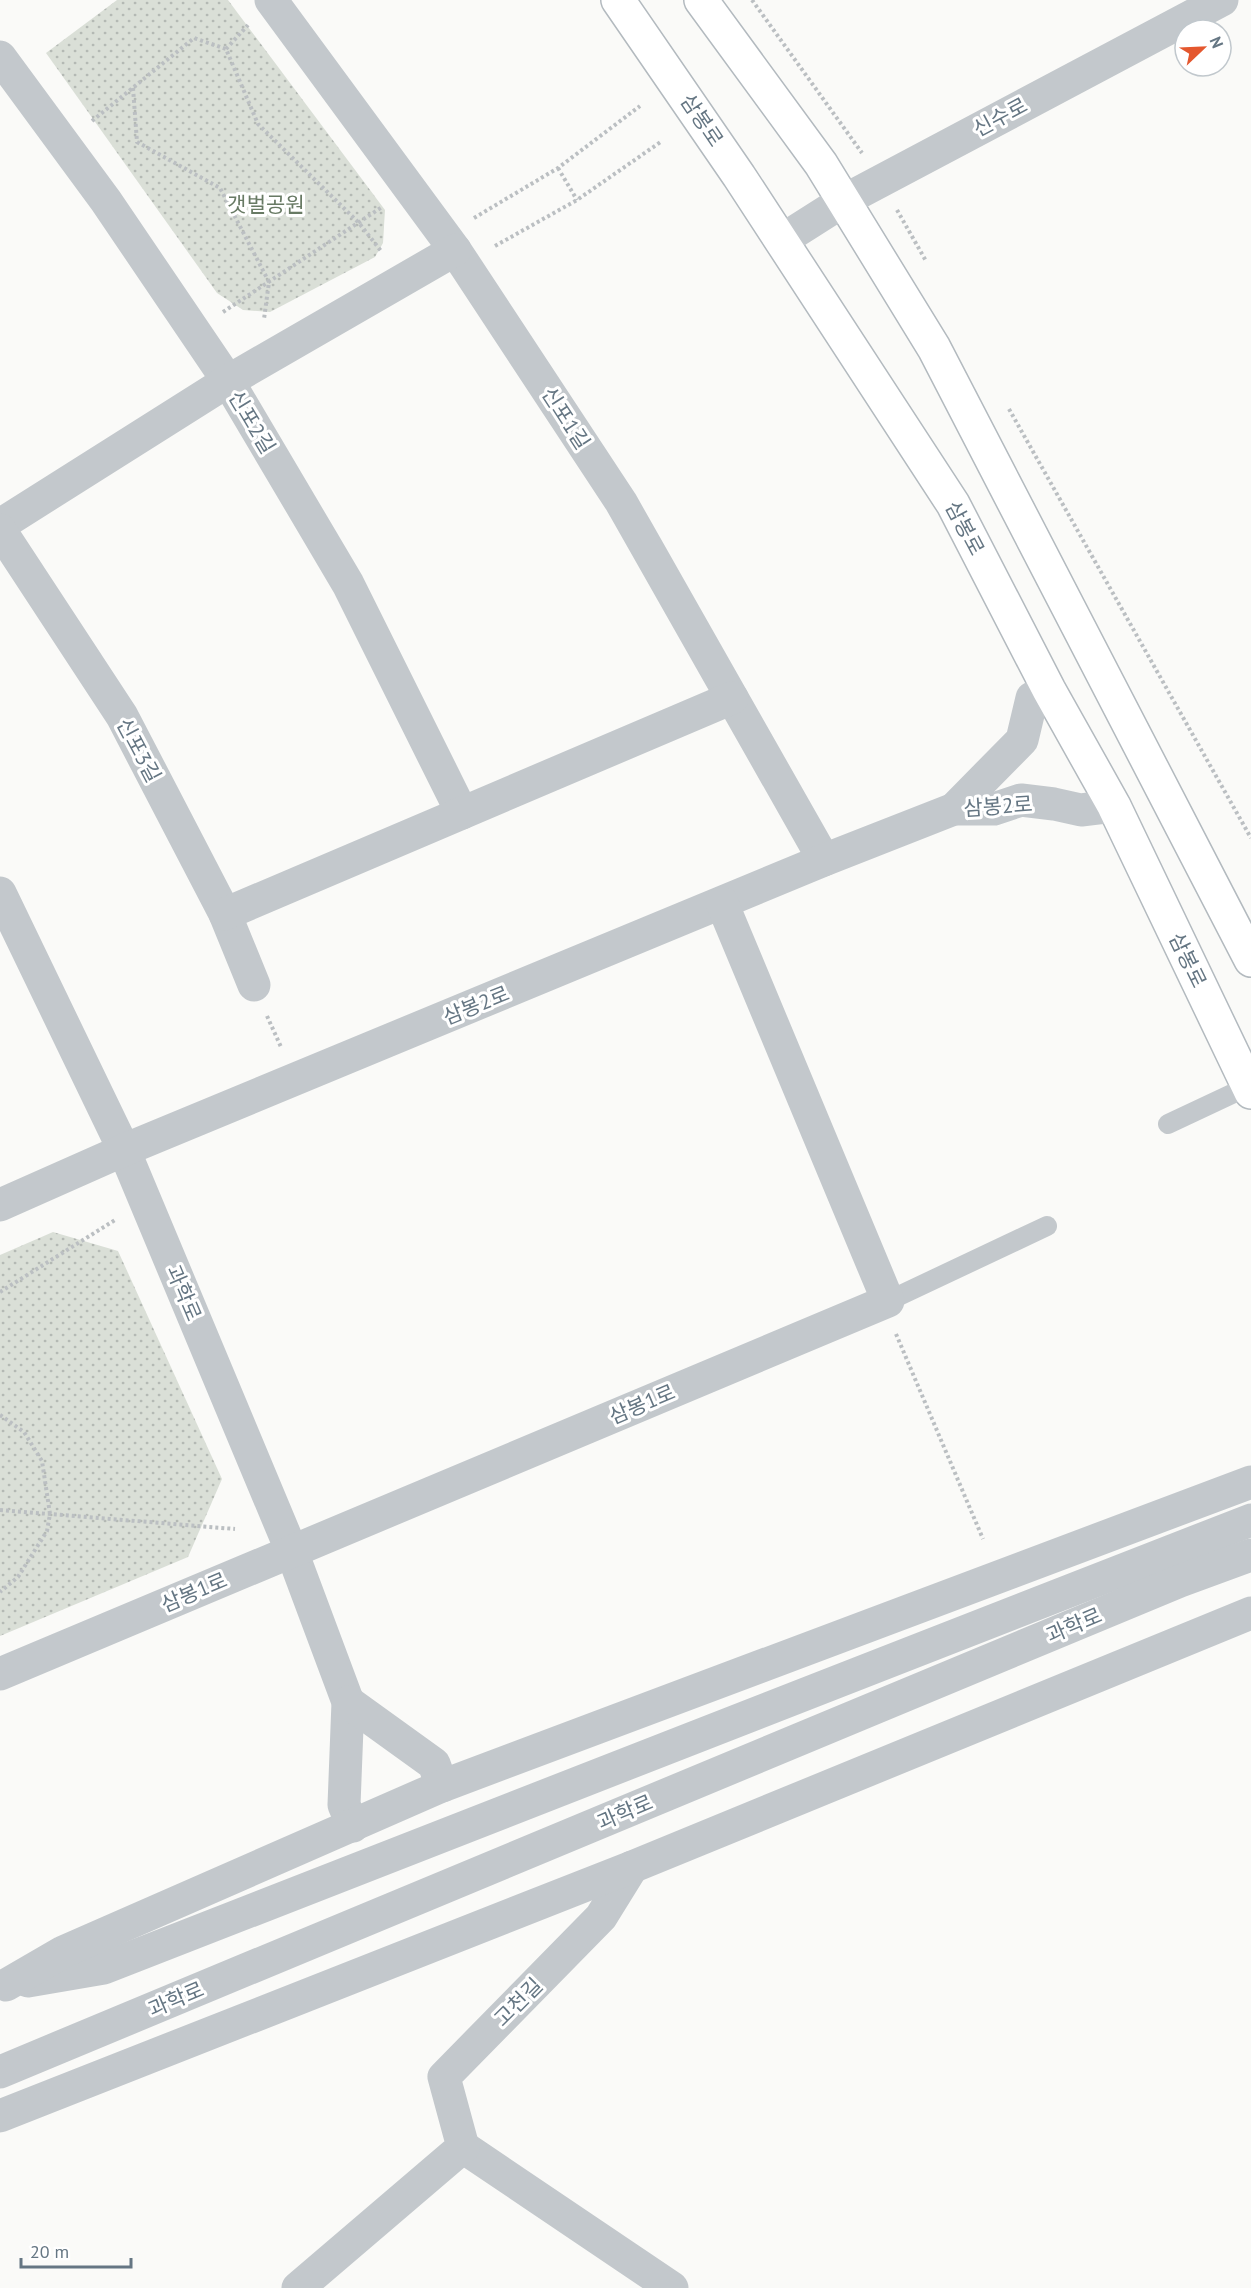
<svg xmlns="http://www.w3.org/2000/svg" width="1251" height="2288" viewBox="0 0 1251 2288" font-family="'PT Sans','Noto Sans KR',sans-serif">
<defs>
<pattern id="grass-dots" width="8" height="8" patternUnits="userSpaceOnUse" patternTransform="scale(1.5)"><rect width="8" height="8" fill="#dadfd7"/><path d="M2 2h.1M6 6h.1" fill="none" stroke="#b4b9b4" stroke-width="1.8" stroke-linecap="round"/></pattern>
</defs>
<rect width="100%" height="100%" fill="#fafaf8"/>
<g fill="url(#grass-dots)">
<path d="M117 0H228L385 210 383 243 375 257 270 312 243 310 217 293 46 53Z"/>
<path d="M53 1232 118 1251 222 1479 188 1557 0 1636V1255Z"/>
</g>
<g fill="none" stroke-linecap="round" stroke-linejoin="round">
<g stroke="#b3babf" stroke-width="36">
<g id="secondary">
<path d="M618 0 739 176 953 504 1049 690 1114 806 1251 1092"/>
<path d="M701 0 821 164 934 348 1251 960"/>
</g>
</g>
<g stroke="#bbbfc2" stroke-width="4" stroke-dasharray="3 3" stroke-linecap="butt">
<path d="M752 0 862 153"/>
<path d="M226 49 248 25"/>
<path d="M133 88 137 142 220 188 269 282 264 319"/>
<path d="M92 121 194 38 226 49 258 124 359 223 381 251"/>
<path d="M558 168 577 200"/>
<path d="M897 210 926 261"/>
<path d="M474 218 558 168 640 106"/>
<path d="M495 246 577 200 662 141"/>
<path d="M223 312 382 207"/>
<path d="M1009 409 1251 838"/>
<path d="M267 1016 281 1047"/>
<path d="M0 1292 115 1220"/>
<path d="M896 1334 983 1539"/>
<path d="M0 1415 24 1432 42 1461 50 1514 47 1531 18 1577 0 1592"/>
<path d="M0 1510 235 1529"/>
</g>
<g stroke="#c3c8cc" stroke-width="20">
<path d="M1168 1124 1251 1085"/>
<path d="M888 1301 1047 1226"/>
</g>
<g stroke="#c3c8cc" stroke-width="33">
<path d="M271 0 455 250 621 502 824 860"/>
<path d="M0 57 106 201 228 381 348 584 462 813"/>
<path d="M782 240 845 200 1222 0"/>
<path d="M0 525 228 381 455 250"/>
<path d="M0 530 122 716 225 914 254 985"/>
<path d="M954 809 1022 740 1032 698 1049 690"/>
<path d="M0 893 124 1150 292 1552 348 1702 344 1805 353 1826"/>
<path d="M225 914 732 698"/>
<path d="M0 1205 124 1150 824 860 954 809H994L1021 800 1054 804 1081 810 1114 806"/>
<path d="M0 1674 888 1301 722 903"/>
<path d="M348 1702 434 1764 442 1786"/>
<path d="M463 2147 672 2288"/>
<path d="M298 2288 463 2147 444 2077 601 1917 632 1867"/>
</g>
<g stroke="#c3c8cc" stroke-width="33">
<path d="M28 1981 104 1968 1251 1520"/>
<path d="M6 1985 63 1952 442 1786 1251 1482"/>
<path d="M0 2072 1180 1581 1251 1555"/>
<path d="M0 2116 632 1867 1251 1613"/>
</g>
<use href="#secondary" stroke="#fff" stroke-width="33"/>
</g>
<g text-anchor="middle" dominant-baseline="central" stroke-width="6" stroke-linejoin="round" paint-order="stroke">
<g font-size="21" fill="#657683" stroke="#fff">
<text transform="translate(1000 117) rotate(-28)">신수로</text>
<text transform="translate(702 120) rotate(56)">삼봉로</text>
<text transform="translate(566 418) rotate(57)">신포1길</text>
<text transform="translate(252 422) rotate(59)">신포2길</text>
<text transform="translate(965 528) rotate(62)">삼봉로</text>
<text transform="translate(139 750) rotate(62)">신포3길</text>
<text transform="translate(998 806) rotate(-4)">삼봉2로</text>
<text transform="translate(1188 960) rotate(64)">삼봉로</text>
<text transform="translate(476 1005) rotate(-22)">삼봉2로</text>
<text transform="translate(184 1293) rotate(67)">과학로</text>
<text transform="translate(642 1404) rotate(-23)">삼봉1로</text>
<text transform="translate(194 1592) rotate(-23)">삼봉1로</text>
<text transform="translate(1074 1625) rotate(-23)">과학로</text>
<text transform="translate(625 1812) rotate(-23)">과학로</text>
<text transform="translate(176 1999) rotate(-23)">과학로</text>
<text transform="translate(518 2002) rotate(-45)">고천길</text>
</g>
<g font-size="21" fill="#687a64" stroke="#fff">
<text x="266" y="204">갯벌공원</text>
</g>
</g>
<g transform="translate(1203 48) rotate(67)"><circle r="28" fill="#ffffff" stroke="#c1c8cd" stroke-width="1.5"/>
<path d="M0-4.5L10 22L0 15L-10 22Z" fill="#e4572e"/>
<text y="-9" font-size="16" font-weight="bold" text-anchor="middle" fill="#657683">N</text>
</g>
<path d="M21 2258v9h110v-9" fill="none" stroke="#657683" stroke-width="3"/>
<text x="30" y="2258" font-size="18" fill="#657683" stroke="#ffffff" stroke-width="4.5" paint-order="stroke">20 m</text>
</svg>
